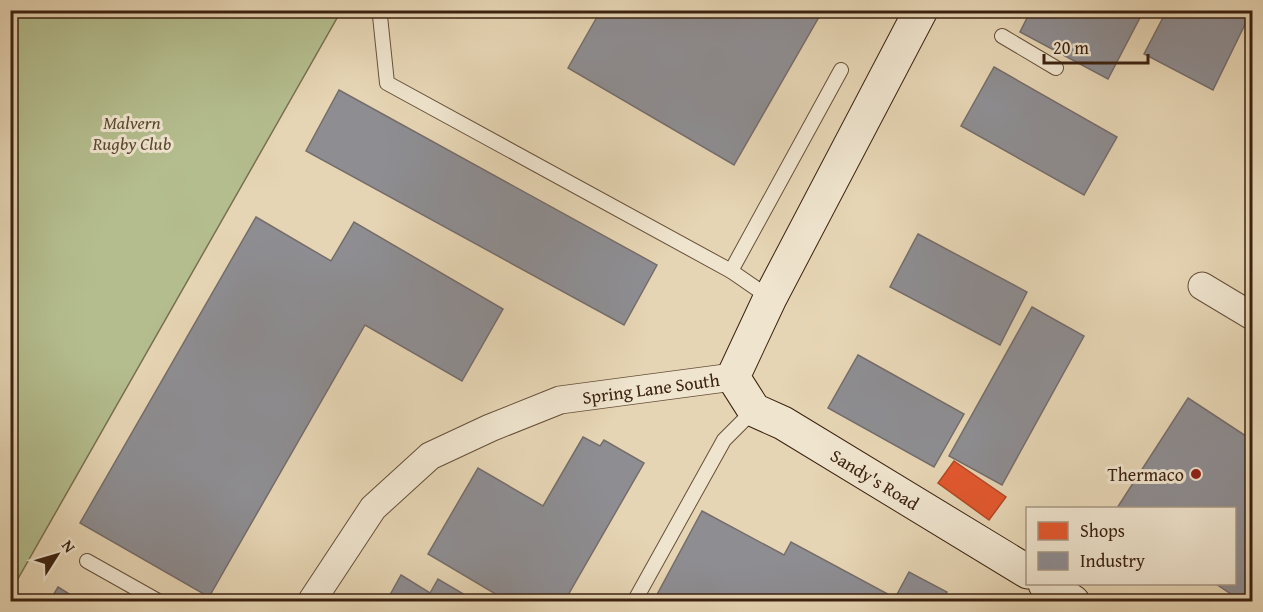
<svg xmlns="http://www.w3.org/2000/svg" width="1263" height="612" viewBox="0 0 1263 612" font-family="'Gentium Book Plus',serif">
<rect width="100%" height="100%" fill="#e6d5b4"/>
<filter id="stains"><feTurbulence type="fractalNoise" baseFrequency=".00333" numOctaves="4"/><feColorMatrix values="0 0 0 0 .2 0 0 0 0 .09 0 0 0 0 .02 0 0 0 .5 -.17"/></filter>
<radialGradient id="worn" r=".72"><stop offset=".6" stop-color="#630" stop-opacity="0"/><stop offset="1" stop-color="#630" stop-opacity=".3"/></radialGradient>
<path fill="#b4bd8e" stroke="#78704f" stroke-width="1.5" d="M11 10 341 11 11 591 10 11Z"/>
<path fill="#e4572e" stroke="#b24725" stroke-width="1.5" d="M954 461 1006 497 989 520 938 483Z"/>
<g fill="#8d8d92" stroke="#756d6b" stroke-width="1.5">
<path d="M601 10H823L734 165 568 68Z"/>
<path d="M1031 10H1144L1108 79 1020 32Z"/>
<path d="M1167 10H1252L1213 90 1144 54Z"/>
<path d="M994 67 1117 137 1084 195 961 126Z"/>
<path d="M339 90 657 265 624 325 306 151Z"/>
<path d="M256 217 331 261 354 222 503 309 462 381 365 325 209 597 80 523Z"/>
<path d="M918 234 1027 292 1000 345 890 287Z"/>
<path d="M1032 307 1084 336 1002 485 949 456Z"/>
<path d="M858 355 964 414 934 467 828 408Z"/>
<path d="M1188 398 1252 440V602H1243L1216 584H1234V508H1117Z"/>
<path d="M583 437 600 446 604 440 644 463 564 602H509L428 554 478 468 543 506Z"/>
<path d="M702 511 784 555 791 542 895 598 909 572 947 592 942 602H653Z"/>
<path d="M401 575 430 593 438 579 477 602H386Z"/>
<path d="M58 587 82 602H49Z"/>
</g>
<g fill="none" stroke-linecap="round" stroke-linejoin="round">
<g stroke="#664f39" stroke-width="16">
<g id="lane">
<path d="M382 10 380 16 387 83 731 271 770 298"/>
<path d="M1002 36 1056 68"/>
<path d="M731 271 841 70"/>
<path d="M87 561 160 602"/>
<path d="M634 602 724 440 754 410"/>
</g>
</g>
<g stroke="#664f39" stroke-width="29">
<g id="street">
<path d="M1202 286 1252 316"/>
<path id="s1" d="M311 602 373 508 430 456 490 428 560 400 733 377"/>
</g>
</g>
<g stroke="#3c2210" stroke-width="35">
<g id="secondary">
<path id="s2" d="M921 10 770 298 733 377 754 410 783 423 1028 572"/>
<path d="M1045 584 1073 602"/>
</g>
</g>
<use href="#lane" stroke="#efe4ce" stroke-width="14"/>
<use href="#street" stroke="#efe4ce" stroke-width="27"/>
<use href="#secondary" stroke="#efe4ce" stroke-width="33"/>
</g>
<circle fill="#8f2418" stroke="#efe4ce" stroke-width="2" cx="1196" cy="474" r="6"/>
<g text-anchor="middle" dominant-baseline="central" stroke-width="6" stroke-linejoin="round" paint-order="stroke">
<g font-size="18" font-style="italic" fill="#5a4930" stroke="#efe4ce">
<text x="132" y="122">Malvern<tspan x="132" dy="21">Rugby Club</tspan></text>
</g>
<g font-size="18" fill="#3c2210" stroke="#efe4ce">
<text stroke="none"><textPath href="#s1" startOffset="423">Spring Lane South</textPath></text>
<text stroke="none"><textPath href="#s2" startOffset="591">Sandy's Road</textPath></text>
</g>
<g font-size="18" fill="#3c2210" stroke="#efe4ce" text-anchor="end">
<text x="1184" y="474">Thermaco</text>
</g>
</g>
<rect width="1263" height="612" fill="none" stroke="#e6d5b4" stroke-width="36"/>
<rect x="12" y="12" width="1239" height="588" fill="none" stroke="#3c2210" stroke-width="3"/>
<rect x="18" y="18" width="1227" height="576" fill="none" stroke="#3c2210" stroke-width="1.5"/>
<rect x="1026" y="507" width="210" height="78" fill="#efe4ce" stroke="#a79682" stroke-width="1.5"/>
<rect x="1038" y="522" width="30" height="18" fill="#e4572e" stroke="#a79682" stroke-width="1.5"/>
<text x="1080" y="537" font-size="18" fill="#3c2210">Shops</text>
<rect x="1038" y="552" width="30" height="18" fill="#8d8d92" stroke="#a79682" stroke-width="1.5"/>
<text x="1080" y="567" font-size="18" fill="#3c2210">Industry</text>
<g transform="translate(57 555) rotate(53)" stroke="#efe4ce" stroke-width="4.5" paint-order="stroke">
<path d="M0-4.5L10 22L0 15L-10 22Z" fill="#3c2210"/>
<text y="-9" font-size="16" font-weight="bold" text-anchor="middle" fill="#3c2210">N</text>
</g>
<path d="M1044 54v9h104v-9" fill="none" stroke="#3c2210" stroke-width="3"/>
<text x="1053" y="54" font-size="18" fill="#3c2210" stroke="#efe4ce" stroke-width="4.5" paint-order="stroke">20 m</text>
<rect width="100%" height="100%" filter="url(#stains)"/>
<rect width="100%" height="100%" fill="url(#worn)"/>
</svg>
